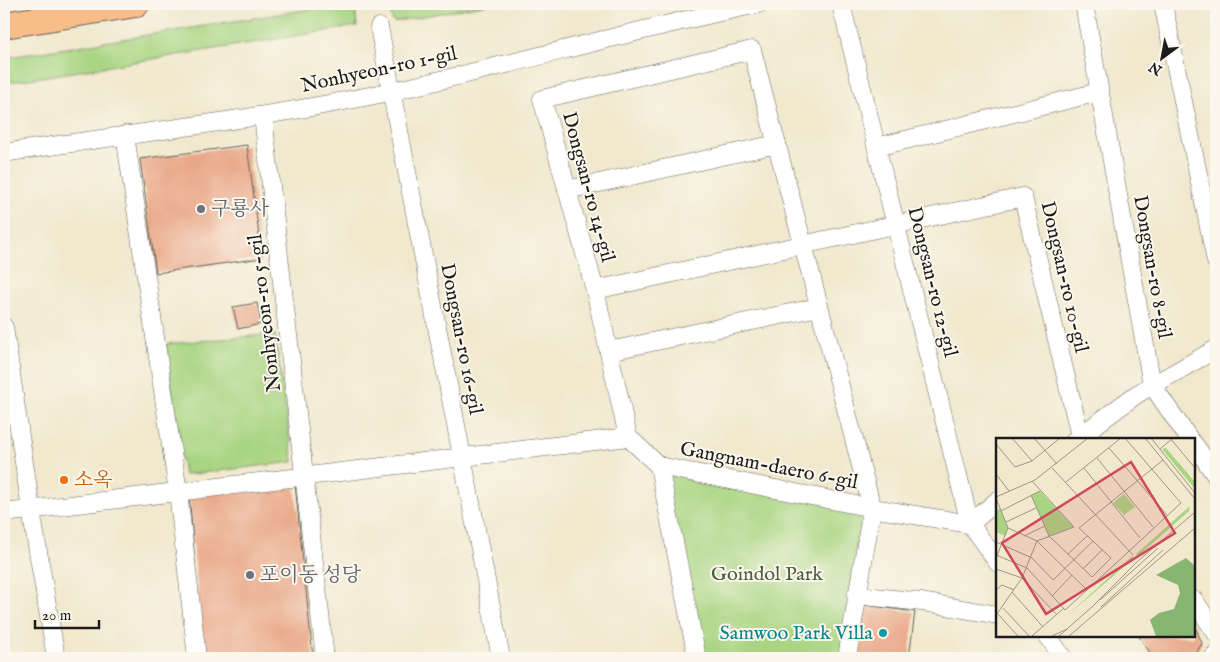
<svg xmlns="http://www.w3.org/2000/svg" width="1220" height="662" viewBox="0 0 1220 662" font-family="'IM FELL English','Noto Serif KR',serif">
<rect width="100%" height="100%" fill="#fbf7ec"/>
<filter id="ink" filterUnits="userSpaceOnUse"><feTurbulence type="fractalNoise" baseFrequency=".02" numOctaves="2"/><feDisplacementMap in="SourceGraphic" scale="10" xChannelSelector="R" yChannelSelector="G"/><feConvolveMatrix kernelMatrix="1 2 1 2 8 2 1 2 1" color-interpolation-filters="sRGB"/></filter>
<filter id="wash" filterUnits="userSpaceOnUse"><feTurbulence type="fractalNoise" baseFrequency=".0096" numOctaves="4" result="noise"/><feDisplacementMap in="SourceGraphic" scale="20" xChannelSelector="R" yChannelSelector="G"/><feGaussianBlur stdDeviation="1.12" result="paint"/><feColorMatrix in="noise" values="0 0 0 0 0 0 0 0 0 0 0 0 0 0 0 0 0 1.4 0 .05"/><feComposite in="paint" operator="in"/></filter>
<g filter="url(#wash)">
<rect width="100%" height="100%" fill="#f1e8cd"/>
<g fill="#a9d582" stroke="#62784f">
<path d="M341 4H355L357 26 4 83V58Z"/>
<path d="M388 4H489L393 22Z"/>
<path d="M275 334 293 462 184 475 166 344Z"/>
<path d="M659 466 872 508 848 658H697Z"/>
</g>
<g id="blocks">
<g fill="#e9a787">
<path d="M247 145 262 258 156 273 140 159Z"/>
<path d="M257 303 261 324 238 329 233 307Z"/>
<path d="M295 484 313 658H203L189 493Z"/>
<path d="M858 604 915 612 909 658H880L851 654Z"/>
<path d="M1194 624 1202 643 1196 654 1189 658H1154L1139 637 1141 636H1194Z"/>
</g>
</g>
</g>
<g filter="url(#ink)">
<use href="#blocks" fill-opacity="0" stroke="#67635a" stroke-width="1"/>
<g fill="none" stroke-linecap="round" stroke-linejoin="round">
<g stroke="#67635a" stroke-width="19">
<g id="minor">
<path d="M841 4 970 524 998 563"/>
<path d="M1084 4 1152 385 1190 440"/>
<path d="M1163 4 1216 261"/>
<path d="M379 27 501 658"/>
<path d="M263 116 325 658"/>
<path d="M125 135 178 492 197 658"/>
<path d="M877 147 1099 92"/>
<path d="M4 153C134 133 265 119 393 91 516 64 636 29 758 4"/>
<path d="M567 190 777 144"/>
<path d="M595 290 1023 197 1080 436 1082 440"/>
<path d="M4 327 31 510 56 658"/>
<path d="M609 351 819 307"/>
<path d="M628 437 595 290 542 99 752 50 872 508 847 658"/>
<path d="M628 437 659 466"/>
<path d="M1075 440 1137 394 1216 349"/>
<path d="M1194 444 1216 476"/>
<path d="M659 466 872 508 970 524 998 500"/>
<path d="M659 466 697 658"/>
<path d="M4 513 628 437"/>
<path d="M856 595 922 602 998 615"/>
<path d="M1194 600 1216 633"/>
<path d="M1048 636 1063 658"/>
<path d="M1213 658 1216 655"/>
</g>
</g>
<g stroke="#67635a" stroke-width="28">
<path id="primary" d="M4 25 136 4"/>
</g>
<use href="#minor" stroke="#fff" stroke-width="18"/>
<use href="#primary" stroke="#f8bd89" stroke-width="26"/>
</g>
</g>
<g fill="#6b7280" stroke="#fbf7ec" stroke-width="2">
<circle cx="201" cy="209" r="5"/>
<circle cx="250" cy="575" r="5"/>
</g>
<circle fill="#e8710a" stroke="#fbf7ec" stroke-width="2" cx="64" cy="480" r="5"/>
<circle fill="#0f9aa8" stroke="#fbf7ec" stroke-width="2" cx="883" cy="633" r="5"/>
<g text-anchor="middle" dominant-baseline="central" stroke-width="4" stroke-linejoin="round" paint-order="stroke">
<g font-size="20" fill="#1c1c1c" stroke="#fbf7ec">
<text transform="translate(379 70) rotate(-12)">Nonhyeon-ro 1-gil</text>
<text transform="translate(588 187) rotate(75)">Dongsan-ro 14-gil</text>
<text transform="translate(1152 267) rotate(80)">Dongsan-ro 8-gil</text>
<text transform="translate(1064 277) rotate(77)">Dongsan-ro 10-gil</text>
<text transform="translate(932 282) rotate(76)">Dongsan-ro 12-gil</text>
<text transform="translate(265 313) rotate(-97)">Nonhyeon-ro 5-gil</text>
<text transform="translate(461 339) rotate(79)">Dongsan-ro 16-gil</text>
<text transform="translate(769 466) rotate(11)">Gangnam-daero 6-gil</text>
</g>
<g font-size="20" fill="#5b616d" stroke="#fbf7ec" text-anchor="start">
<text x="211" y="209">구룡사</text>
<text x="260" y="575">포이동 성당</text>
</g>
<g font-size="20" fill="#c56008" stroke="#fbf7ec" text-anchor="start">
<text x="74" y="480">소옥</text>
</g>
<g font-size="20" fill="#4d5d40" stroke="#fbf7ec">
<text x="767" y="574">Goindol Park</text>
</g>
<g font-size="20" fill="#0d838f" stroke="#fbf7ec" text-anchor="end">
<text x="873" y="633">Samwoo Park Villa</text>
</g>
</g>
<g transform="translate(996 438)">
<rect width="199" height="199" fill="#f1e8cd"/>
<path d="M170 10 199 44V51L166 11ZM44 53 78 89 53 98 35 57ZM128 56 139 69 128 77 117 65ZM194 68 193 73 142 118 140 116ZM4 70 12 90 9 98 0 94V73ZM136 118 138 120 72 177Z" fill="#a9d582"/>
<path d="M190 120 199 128V198H160L154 182 163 175 178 171 184 155 182 147 160 137Z" fill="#86b670"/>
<path fill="none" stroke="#9c9686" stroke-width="1" d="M16 0 36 23M38 0 61 26M149 0 199 61M155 0 199 55M174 0 199 30M0 6 19 29 36 23 64 0M113 10 171 77M164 11 177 0M101 20 157 89M56 30 137 117M88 30 144 100M0 36 13 53M36 43 78 89M70 44 125 0M35 57 53 98 96 139 115 120 83 90M0 59 39 42 92 0M0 60 12 90 41 103 91 152M5 73 44 53M10 84 40 70M83 90 167 22M28 98 49 88M0 104 36 120 57 142 97 103M72 116 91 98M0 117 31 130 69 172 91 152 185 65 129 0M0 120 12 90M0 131 26 140 61 177M87 131 106 112M0 152 6 147 18 152M16 154 47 189M56 158 76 137M104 162 162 110M96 169 142 123 199 74M105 169 167 112M7 170 33 198M0 174 22 198M0 177 26 140 41 103 78 89M36 198 68 170M56 198 71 191M63 198 97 168M73 198 199 90"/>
<path fill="#d1495b" fill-opacity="0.15" stroke="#d1495b" stroke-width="2.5" d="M135 24 179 95 50 176 6 105Z"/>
<rect width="199" height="199" fill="none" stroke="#1c1c1c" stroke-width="2.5"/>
</g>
<rect width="1220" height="662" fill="none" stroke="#fbf7ec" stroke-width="20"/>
<g transform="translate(1162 58) rotate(212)" stroke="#fbf7ec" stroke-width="4" paint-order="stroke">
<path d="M0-4L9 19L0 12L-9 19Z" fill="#1c1c1c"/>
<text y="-8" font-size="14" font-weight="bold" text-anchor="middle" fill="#1c1c1c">N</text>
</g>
<path d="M35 620v8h64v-8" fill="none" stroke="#1c1c1c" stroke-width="2.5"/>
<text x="42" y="620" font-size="15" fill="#1c1c1c" stroke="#fbf7ec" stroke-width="4" paint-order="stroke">20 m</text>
</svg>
